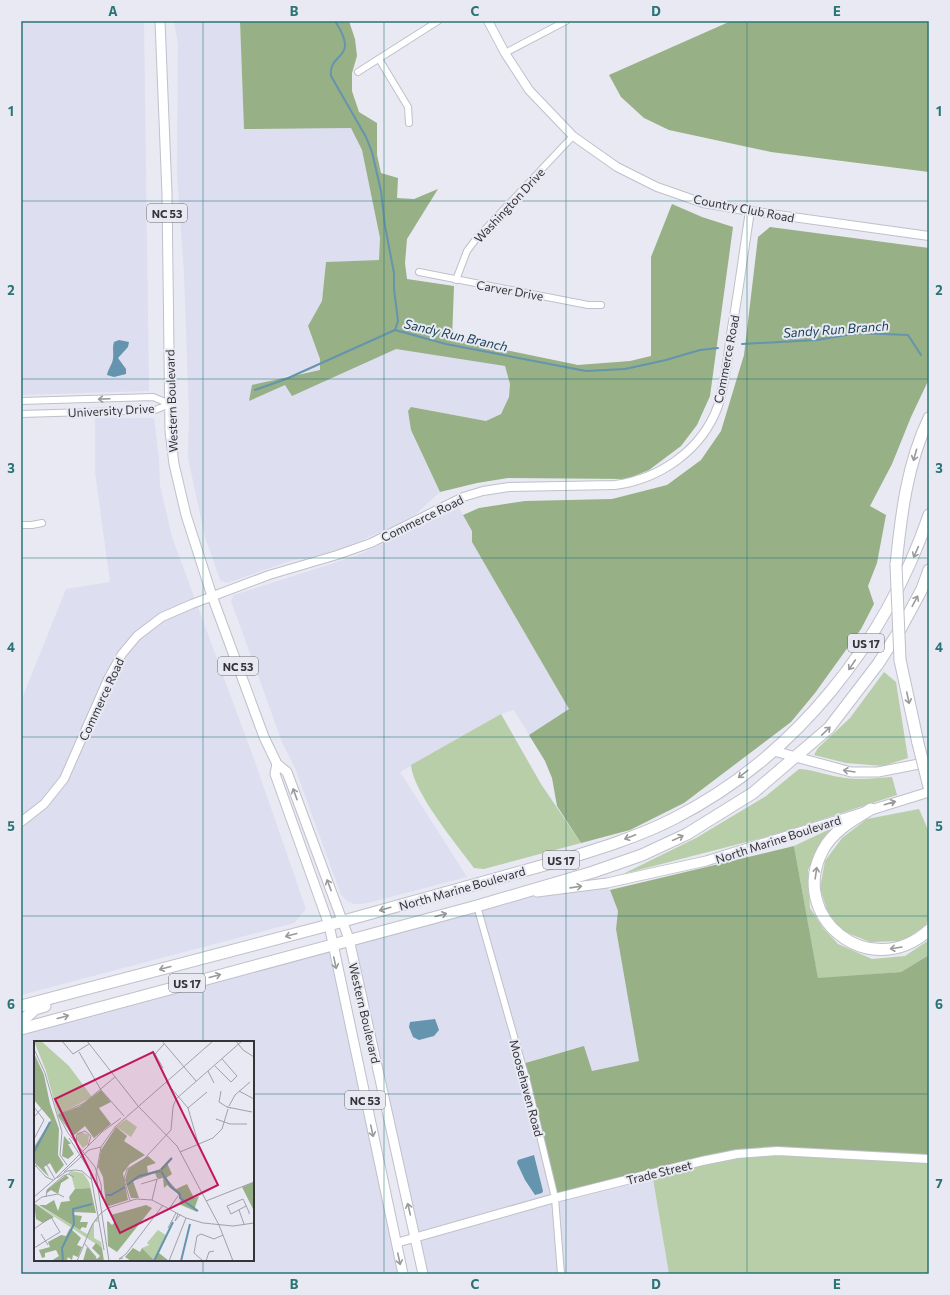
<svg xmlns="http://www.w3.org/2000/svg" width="950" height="1295" viewBox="0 0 950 1295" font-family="Commissioner,sans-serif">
<rect width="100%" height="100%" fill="#e8e9f3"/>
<g fill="#dddeef" fill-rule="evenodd">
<path d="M21 21H144L149 391 21 395Z"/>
<path d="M174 21H240L244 129 351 128 362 150 380 238 379 260 326 262 322 301 308 326 320 359V370L285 376 286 385 292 395 396 348 505 366 510 384 509 397 501 414 486 421 412 407 408 411 411 430 440 492 417 513 399 524 348 546 315 557 293 560 227 583 220 580 205 537 188 458 189 413 184 273 177 173 178 44Z"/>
<path d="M95 418H154L159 459 160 485 172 537 255 762 306 909 294 923 21 995V701L66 589 110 582 95 472Z"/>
<path d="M459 508 472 531V542L570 709 529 735 514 710 501 714 400 772 467 877 363 904H354L347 901 341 895 295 768 282 742 231 601 234 595 356 556Z"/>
<path d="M607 883 618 911 616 929 640 1061 592 1072 584 1047 537 1059 652 1173 669 1274H423L349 939 510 896Z"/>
<path d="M331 944 403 1274H21V1029ZM35 1042H253V1260H35Z"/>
</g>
<g fill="#b7cea8">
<path d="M884 672 896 682 908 758 883 766 846 763 814 755 818 748 850 718Z"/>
<path d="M501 714 541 784 581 843 484 869 474 868C457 845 413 792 411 765Z"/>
<path d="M799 769C815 770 829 776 845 778 861 780 876 778 892 777L897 795 774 835 623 874 696 838 766 796Z"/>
<path d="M919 809 929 832V918L926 925 903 941 870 942 840 930 827 910 820 888 825 861 842 838 867 819Z"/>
<path d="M832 828 817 850 808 870 810 908 823 928 838 944 872 959 905 956 929 940V955L901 972 818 979 794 846Z"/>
<path d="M777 1151 929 1159V1274H669L652 1173 702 1161Z"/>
</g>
<g fill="#97b086">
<path d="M240 21H349L355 39 357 56 352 73V91L359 112 377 123V155L381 173 398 178 397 198 414 199 438 189 407 239 405 263 407 279 454 286 452 339 578 365 630 361 651 356V257L672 204 702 217 733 227 710 396 697 425 681 446 649 470 627 479 508 478 477 483 440 492 411 430 408 411 411 407 486 421 501 414 509 397 510 384 505 366 396 349 292 396 285 385 249 401 252 385 320 370V359L308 326 322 301 326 262 379 260 380 238 362 150 351 128 244 129Z"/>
<path d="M731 21H929V172L771 152 669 130 644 118 621 97 609 75Z"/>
<path d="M770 227 929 248V379L911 417 892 464 870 506 886 515 877 563 868 586 874 604 861 629 815 693 791 722 684 803 630 830 581 843 557 806 552 778 545 761 529 735 569 709 472 542V531L463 515 479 508 525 501 612 499 667 485 701 460 721 431 744 355 758 237Z"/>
<path d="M794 846 818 978 901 972 929 955V1159L872 1155 737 1154 555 1198 522 1064 584 1046 592 1071 639 1061 616 929 618 911 610 890Z"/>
</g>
<g fill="#6594ae">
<path d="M119 340 129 342 128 347 118 358 126 369V374L114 377 107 375C108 369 112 365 113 359 114 353 112 348 114 342Z"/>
<path d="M435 1019 439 1030 434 1036 419 1040 413 1037 409 1027 410 1022Z"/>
<path d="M534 1155 543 1191 542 1193 535 1195 525 1180 517 1163 518 1160Z"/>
</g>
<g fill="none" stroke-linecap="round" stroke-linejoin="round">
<g stroke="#6594ae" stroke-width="2">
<path d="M335 21C361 61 328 51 331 76L366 137 372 152 381 191 385 226 394 273V289L398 321 395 330"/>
<path d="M395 330 446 344 586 371 625 369 666 360 700 350 718 348"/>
<path d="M742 344 817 340 858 333 908 335 921 355"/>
<path d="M255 390 286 379 395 330"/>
</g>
<g stroke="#bfc0ca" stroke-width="8">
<g id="street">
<path d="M505 53 566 21"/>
<path d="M379 59 408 107 409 123"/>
<path d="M358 72 438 21"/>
<path d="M419 272 588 305H601"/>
<path d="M456 280 467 251 476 239 573 136"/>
<path d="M21 401 153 397 170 404"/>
<path d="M21 414 155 410 170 404"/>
<path d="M21 525H32L42 523"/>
<path d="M477 906 527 1082 555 1198 561 1274"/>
</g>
</g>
<g stroke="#bfc0ca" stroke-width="10">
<g id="secondary">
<path d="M488 21 505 53 529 90 573 136 617 167 657 187 703 203 750 211 929 236"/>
<path d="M21 822 44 804 64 779 108 679 122 654 137 636 162 617 192 604 269 575 337 555 371 543 463 497 483 491 509 487 615 485C660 479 702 450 718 406 726 381 728 354 732 328 739 289 744 250 750 211"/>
<path d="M396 1243 555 1198 702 1161 737 1154 777 1151 929 1159"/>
</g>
</g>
<g stroke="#bfc0ca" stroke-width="11">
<g id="primary">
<path d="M160 21 167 194 170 431 174 464 186 515 212 596 264 737 277 764 287 772 349 939 423 1274"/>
<path d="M774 751 851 772H878L929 762"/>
<path d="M277 764 275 774 329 925 403 1274"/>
<path d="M537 892 607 883 706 861 929 792"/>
</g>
</g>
<g stroke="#bfc0ca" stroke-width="13">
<g id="highway">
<path d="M896 565C901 515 907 464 929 418"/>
<path d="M900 660 918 743"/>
<path d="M871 809C853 820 833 831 823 850 787 916 869 984 929 930"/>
<path d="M21 1006 329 925 559 861C598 849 638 837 675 818 796 756 885 643 929 515"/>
<path d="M21 1022 35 1009 45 1006"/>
<path d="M21 1029 477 906 593 872 642 855 687 834 753 793 829 728 878 664 901 628 922 589 929 570"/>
</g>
</g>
<use href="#street" stroke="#fff" stroke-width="6"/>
<use href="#secondary" stroke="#fff" stroke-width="8"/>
<use href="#primary" stroke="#fff" stroke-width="9"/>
<use href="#highway" stroke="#fff" stroke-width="11"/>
<g stroke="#bfc0ca" stroke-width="13" stroke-linecap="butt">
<g id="highway-bridge">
<path d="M896 565 900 660"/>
<path d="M918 743 929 787"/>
</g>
</g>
<use href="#highway-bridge" stroke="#fff" stroke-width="11"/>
</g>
<defs><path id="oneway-shaft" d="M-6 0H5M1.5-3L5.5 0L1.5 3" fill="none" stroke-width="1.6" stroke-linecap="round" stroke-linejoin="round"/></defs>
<g stroke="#9a9a9c">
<use href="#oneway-shaft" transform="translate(104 399) rotate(178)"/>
<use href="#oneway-shaft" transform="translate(915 455) rotate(106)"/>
<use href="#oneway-shaft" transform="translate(916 552) rotate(114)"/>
<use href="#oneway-shaft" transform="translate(915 601) rotate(-62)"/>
<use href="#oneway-shaft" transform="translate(852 665) rotate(124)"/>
<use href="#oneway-shaft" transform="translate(908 698) rotate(78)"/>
<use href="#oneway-shaft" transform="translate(826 731) rotate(-44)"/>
<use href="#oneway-shaft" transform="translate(849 771) rotate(-171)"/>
<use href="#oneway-shaft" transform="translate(743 774) rotate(142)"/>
<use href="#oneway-shaft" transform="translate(295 794) rotate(-110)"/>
<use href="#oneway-shaft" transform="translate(890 803) rotate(-16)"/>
<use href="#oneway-shaft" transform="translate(630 837) rotate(159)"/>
<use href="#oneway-shaft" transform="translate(678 838) rotate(-25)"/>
<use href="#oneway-shaft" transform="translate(816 873) rotate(-82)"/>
<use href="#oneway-shaft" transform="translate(329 885) rotate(-111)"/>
<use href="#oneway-shaft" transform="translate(576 887) rotate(-8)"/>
<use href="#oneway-shaft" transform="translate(385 909) rotate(164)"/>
<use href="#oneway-shaft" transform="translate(441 915) rotate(-15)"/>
<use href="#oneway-shaft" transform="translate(291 935) rotate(165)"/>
<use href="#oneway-shaft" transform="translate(896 948) rotate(171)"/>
<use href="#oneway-shaft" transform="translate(335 963) rotate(78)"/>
<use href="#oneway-shaft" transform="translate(165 968) rotate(165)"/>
<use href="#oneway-shaft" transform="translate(215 976) rotate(-15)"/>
<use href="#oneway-shaft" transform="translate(63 1017) rotate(-15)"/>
<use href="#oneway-shaft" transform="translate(372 1131) rotate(78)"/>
<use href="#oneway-shaft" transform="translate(409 1209) rotate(-103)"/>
<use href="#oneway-shaft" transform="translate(399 1259) rotate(78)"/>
</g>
<path fill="none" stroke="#2a7474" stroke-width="1" stroke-opacity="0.55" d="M203 21V1042M384 21V1274M566 21V1274M747 21V1274M21 201H929M21 379H929M21 558H929M21 737H929M21 916H929M21 1094H35M253 1094H929M203 1260V1274"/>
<g text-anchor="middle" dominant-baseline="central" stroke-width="4" stroke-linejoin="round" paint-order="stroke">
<g fill="#e8e9f3" stroke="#6a6a70" stroke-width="1">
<rect x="147" y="204" width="40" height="18" rx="3"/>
<rect x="848" y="634" width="36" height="18" rx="3"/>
<rect x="218" y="657" width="40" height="18" rx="3"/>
<rect x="543" y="851" width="36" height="18" rx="3"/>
<rect x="169" y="974" width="36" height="18" rx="3"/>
<rect x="345" y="1091" width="40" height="18" rx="3"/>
</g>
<g font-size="11" font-weight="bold" fill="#343438">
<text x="167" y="213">NC 53</text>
<text x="866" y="643">US 17</text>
<text x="238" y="666">NC 53</text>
<text x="561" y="860">US 17</text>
<text x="187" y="983">US 17</text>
<text x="365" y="1100">NC 53</text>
</g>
<g font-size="12" fill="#343438" stroke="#e8e9f3">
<text transform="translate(509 205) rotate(-47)">Washington Drive</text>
<text transform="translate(744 208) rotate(11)">Country Club Road</text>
<text transform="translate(510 290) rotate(10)">Carver Drive</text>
<text transform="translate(726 359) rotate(-79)">Commerce Road</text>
<text transform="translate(171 401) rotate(-92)">Western Boulevard</text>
<text transform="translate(111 410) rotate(-3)">University Drive</text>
<text transform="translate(422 518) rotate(-26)">Commerce Road</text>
<text transform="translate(101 699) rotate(-65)">Commerce Road</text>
<text transform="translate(778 839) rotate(-18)">North Marine Boulevard</text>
<text transform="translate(462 888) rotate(-16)">North Marine Boulevard</text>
<text transform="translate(365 1013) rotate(77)">Western Boulevard</text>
<text transform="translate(527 1088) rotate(75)">Moosehaven Road</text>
<text transform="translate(659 1172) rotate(-14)">Trade Street</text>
</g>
<g font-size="13" font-style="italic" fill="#173f53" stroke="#e8e9f3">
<text transform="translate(836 329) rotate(-4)">Sandy Run Branch</text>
<text transform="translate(456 335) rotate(13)">Sandy Run Branch</text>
</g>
</g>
<g transform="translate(34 1041)">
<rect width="220" height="220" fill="#e8e9f3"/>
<path d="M0 0H7L35 25 58 56 24 74 12 30ZM92 78 103 86 97 96 82 86ZM47 91 55 94 54 103 49 107 43 99 44 93ZM37 130 49 132 55 141 56 147 41 148 37 134 34 132ZM0 162 53 193 60 180 63 176 62 172 63 176 64 181 60 180V197L67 201 68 207ZM124 189 133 195 120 219 108 207 115 204 113 202Z" fill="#b7cea8"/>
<path d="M0 12 10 34 16 63 25 88 24 114 30 124 22 133 16 122 10 126 15 136 0 121V106L17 79 0 59ZM67 49 77 61 65 67 77 83 60 97 51 85 39 95 24 74 46 65ZM82 86 93 95 90 100 111 114 96 123 89 132 94 159 72 166 69 136 64 126 67 109ZM30 95 37 103H34L40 113 34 118 28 115ZM114 115 122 122 113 125 114 132 126 128 138 115 133 122 138 133 132 137 142 148 153 143 160 157 165 155 161 166 163 171 145 163 147 159 143 152 133 144 130 147 129 137H123L121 132 99 140 105 157H97L91 139 94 128ZM32 134 35 137 27 142 24 153 17 149 13 152V149ZM55 141 62 172 39 171 40 174 48 175 46 181H54L52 187 48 186 46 189 5 164H12L20 159 24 170 27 161 36 160 35 156 41 148 56 147ZM220 141V170L208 146ZM0 162 20 176 9 182 2 178ZM112 164 118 167 83 211 74 205 73 181 74 180 78 184 81 181 77 174ZM36 187 47 197 43 204 48 206 44 216 39 214 38 219 34 216 33 219 35 220H17L25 215 22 209 11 212V216L8 217 5 209 16 206 14 201 27 194 32 195ZM62 202 68 207 70 220H49L53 206 63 218 66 215 58 207ZM99 207 106 211 108 207 120 219 125 212 135 220H97L91 216Z" fill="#97b086"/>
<path fill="none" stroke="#6594ae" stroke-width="2" d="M0 111 16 81M127 129 138 117M127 130 137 146 146 153V157L164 170M93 144 105 135 126 130M72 154H77L91 146M29 220 28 207 40 183 39 168 58 163M120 220 139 181M147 220 156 183"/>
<path fill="none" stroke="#a0a1a8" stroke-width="1" d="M28 0 39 13 55 3M53 0 104 65 143 105 185 184 199 220M128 0 162 40M202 0 209 9 220 16M0 8 11 32 28 91 26 114 33 124M45 11 67 49 90 75M181 25 197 41 203 35 188 18M129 27 121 13 130 3M174 30 180 42M132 41 154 67 164 102M187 50 185 61 193 66M205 50 220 58M195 65 201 54 216 41M0 66 10 79 0 98M154 67 173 51M197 67 193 66 218 71M24 74 50 62 81 36M24 74 34 92 61 126 67 143 68 157M0 76 8 67M182 78 196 83H213M35 97 56 130 70 209M42 102 43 93 51 90 57 95 54 105M146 111 179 97 188 88 194 68M7 114 21 138M2 125 12 136 19 139M0 127 6 119 10 124M30 131 55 109 67 106M23 137 33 130 41 129 48 130 57 138M21 138 68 91 87 77M107 143 127 137M0 156 22 137M12 156 13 149 29 135 34 133 40 136M118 159 123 138M96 160 90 138 93 128 110 118 137 89 139 66 142 58 208 0M172 160 220 141M0 162 8 156 24 153 30 156M212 165 197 173 193 165 209 158 210 160 215 171V173M135 168 144 155M205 169 210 183M144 173 141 180 146 174M134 187 142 172M0 188 17 176 26 191 0 207M7 193 14 204M50 202 62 216M89 217 85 218 92 213 129 164M43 220 58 184 66 173 74 167 102 158 118 159 152 177 169 182 199 185 220 182M75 220 62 134 67 106 81 86 179 0M135 220 152 177M169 220 160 212 163 195 167 193 180 198 189 194M172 220 175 211 180 210"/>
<path fill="#c2185b" fill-opacity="0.15" stroke="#c2185b" stroke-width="2" d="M119 11 184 144 86 192 21 58Z"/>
<rect width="220" height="220" fill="none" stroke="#343438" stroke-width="2"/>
</g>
<rect width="950" height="1295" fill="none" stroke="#e8e9f3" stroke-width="44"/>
<rect x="22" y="22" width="906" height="1251" fill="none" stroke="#2a7474" stroke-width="1.5"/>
<g font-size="13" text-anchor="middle" font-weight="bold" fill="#2a7474">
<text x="113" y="16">A</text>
<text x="294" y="16">B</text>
<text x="475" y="16">C</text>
<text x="656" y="16">D</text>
<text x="837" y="16">E</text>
<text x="11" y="116">1</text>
<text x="939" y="116">1</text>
<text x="11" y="295">2</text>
<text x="939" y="295">2</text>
<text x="11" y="473">3</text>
<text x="939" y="473">3</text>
<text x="11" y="652">4</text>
<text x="939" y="652">4</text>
<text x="11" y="831">5</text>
<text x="939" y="831">5</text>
<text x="11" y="1009">6</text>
<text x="939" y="1009">6</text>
<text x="11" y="1188">7</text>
<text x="939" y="1188">7</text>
<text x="113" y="1289">A</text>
<text x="294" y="1289">B</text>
<text x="475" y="1289">C</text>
<text x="656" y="1289">D</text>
<text x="837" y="1289">E</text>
</g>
</svg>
